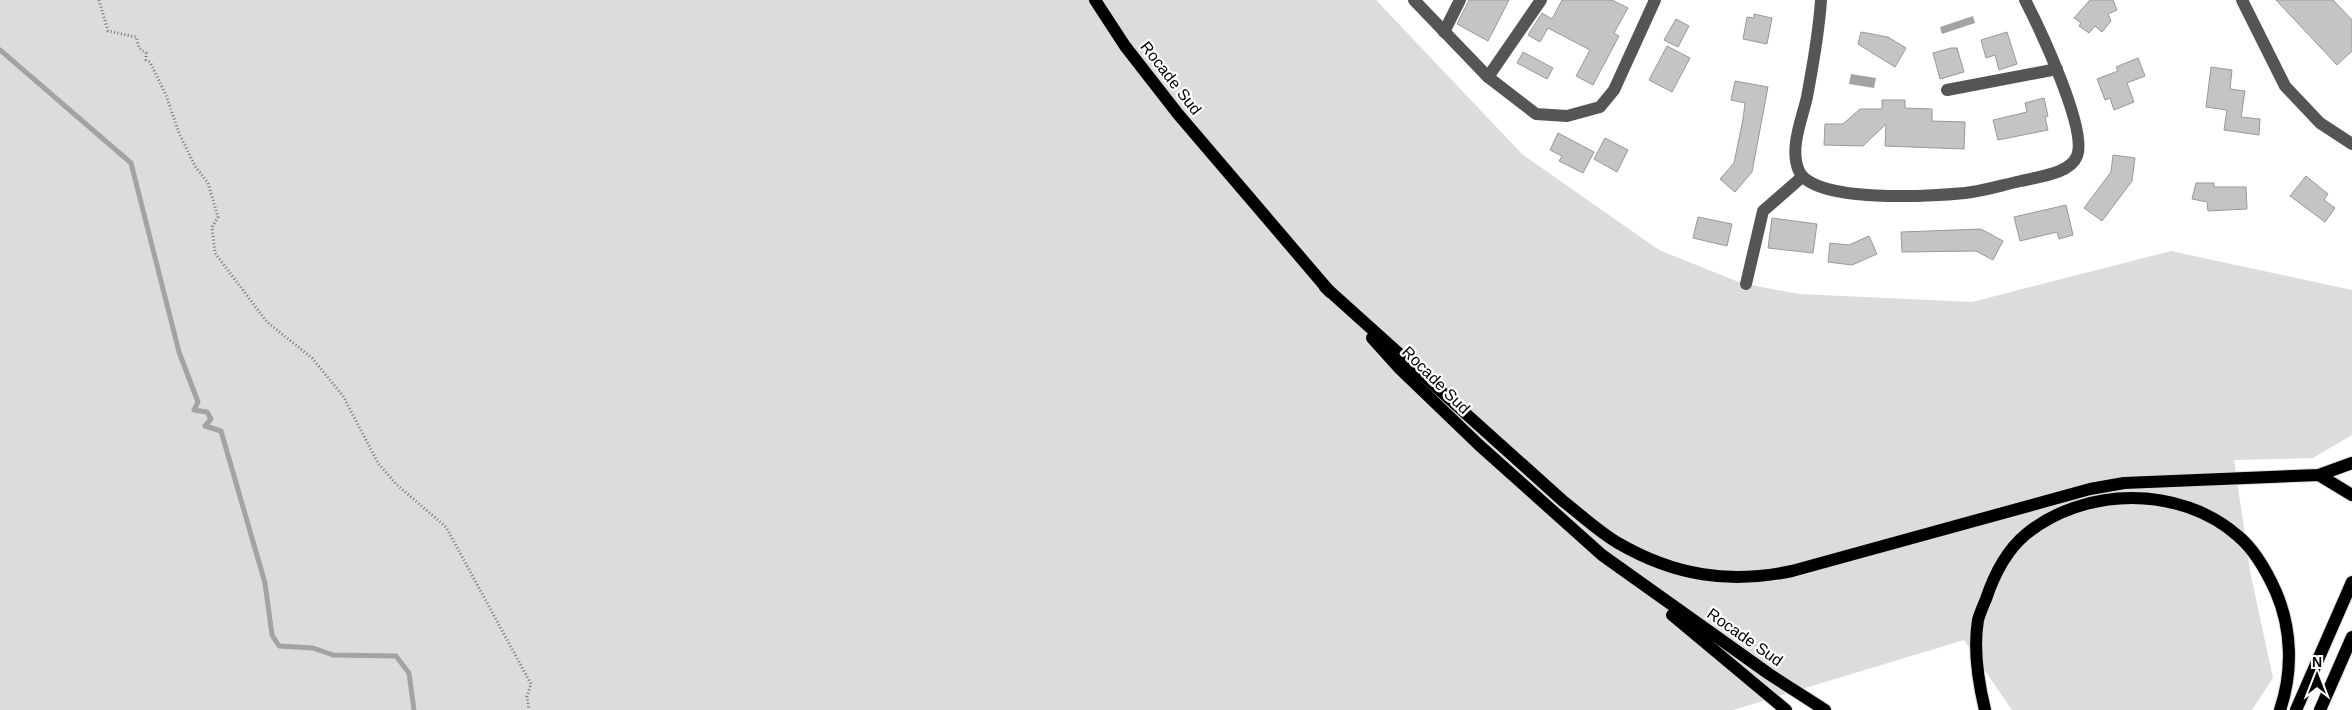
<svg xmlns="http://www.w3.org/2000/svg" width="2352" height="710" viewBox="0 0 2352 710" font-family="Arial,sans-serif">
<rect width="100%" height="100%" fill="#fff"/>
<path fill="#dcdcdc" d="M0 0H1376L1522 154 1659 250 1741 283 1799 294 1972 302 2171 251 2352 290V435L2313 458 2234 460 2251 576 2273 678 2252 710H2012L1964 640 1733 710H0Z"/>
<g fill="#a3a3a3">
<path d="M1973 16 1975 23 1942 34 1940 27Z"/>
<path d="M1851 74 1876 78 1874 88 1849 84Z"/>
</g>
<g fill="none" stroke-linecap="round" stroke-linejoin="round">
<path stroke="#a3a3a3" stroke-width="5" d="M0 50 131 163 179 352 198 402 194 410 207 412 211 419 205 426 221 431 265 583 272 635 279 646 313 648 333 655 396 656 409 673 414 710"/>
</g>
<g fill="#c4c4c4" stroke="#999">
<path d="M1469 0H1509L1488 41 1457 24Z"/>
<path d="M1562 0H1612L1628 8 1614 33 1619 36 1593 85 1576 76 1590 50 1548 28 1540 42 1528 35 1542 13 1552 19Z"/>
<path d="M2090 0H2113L2117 10 2108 14 2111 21 2102 32 2095 26 2089 33 2079 26 2081 23 2074 18Z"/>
<path d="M2276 0H2333L2352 20V51L2337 65Z"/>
<path d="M1754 14 1772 18 1767 44 1743 39 1747 17 1754 18Z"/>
<path d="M1676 19 1689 26 1678 47 1664 40Z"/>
<path d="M1861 32 1888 37 1906 48 1895 67 1858 44Z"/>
<path d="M2007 32 2017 64 1999 70 1995 55 1986 58 1981 40Z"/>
<path d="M1667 46 1690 58 1672 92 1649 80Z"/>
<path d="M1951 48H1957L1964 72 1940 79 1933 53Z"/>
<path d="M1523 52 1553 68 1547 79 1517 63Z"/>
<path d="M2138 58 2145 76 2127 83 2134 102 2114 110 2110 98 2105 100 2097 79 2118 71 2116 67Z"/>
<path d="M2211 67 2232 70 2230 89 2245 91 2241 117 2260 119 2259 135 2224 130 2227 110 2206 107Z"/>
<path d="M1735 81 1768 87 1752 172 1735 192 1720 179 1734 163 1743 119 1745 103 1731 100Z"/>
<path d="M2044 98 2048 116 2045 117 2048 130 1998 140 1993 120 2027 112 2025 103Z"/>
<path d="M1882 100H1905V108L1932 109V121L1965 122 1964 149 1885 146 1886 124 1863 146 1824 145 1825 124H1843L1860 109H1882Z"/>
<path d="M1558 133 1594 152 1583 173 1559 161 1562 156 1550 150Z"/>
<path d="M1605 138 1628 150 1617 172 1594 159Z"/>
<path d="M2113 155 2135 158 2132 181 2102 221 2084 208 2111 172Z"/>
<path d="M2306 176 2328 194 2324 200 2335 208 2325 222 2290 196Z"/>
<path d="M2196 183H2214V187H2246L2247 209 2208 211 2207 202 2192 199Z"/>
<path d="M2066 205 2073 235 2059 239 2057 232 2020 241 2014 217Z"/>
<path d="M1698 217 1732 224 1727 246 1693 238Z"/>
<path d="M1772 218 1817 224 1813 253 1768 248Z"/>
<path d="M1981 229 2003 241 1993 260 1976 251 1902 252 1901 232Z"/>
<path d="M1869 236 1877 254 1852 265 1828 262 1830 243 1849 245Z"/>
</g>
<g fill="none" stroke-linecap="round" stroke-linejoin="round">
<g stroke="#dbdbdb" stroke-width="14">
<g id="major">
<path d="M1095 0 1125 46 1178 114 1330 292"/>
<path d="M1325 287 1563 501C1581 515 1599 532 1618 543 1675 576 1729 584 1792 571L2090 489 2124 483 2319 475 2352 463"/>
<path d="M1372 338 1400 369 1479 445 1602 555 1769 674 1825 710"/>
<path d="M2319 475 2352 495"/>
<path d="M1672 615 1786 710"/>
<path d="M1985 710C1978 681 1973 650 1978 620 1980 613 1983 606 1986 599 1994 575 2005 552 2025 535 2084 486 2180 485 2238 536 2255 550 2267 572 2276 592 2292 629 2293 672 2280 710"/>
<path d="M2296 710 2352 582"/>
<path d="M2320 710 2352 637"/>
</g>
</g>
<path stroke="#777" stroke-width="3" stroke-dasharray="1 2.5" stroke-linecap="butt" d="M99 0 108 31 136 37 139 48 146 53V60L150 62 166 95 179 133 195 166 208 183 218 217 212 227 215 253 267 322 312 358 343 396 378 463 396 484 446 527 531 684 527 697 529 710"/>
<g stroke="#555" stroke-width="12">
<path d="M1414 0 1488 77 1536 114 1567 116 1600 107 1614 90 1655 0"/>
<path d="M1821 0C1819 33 1813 65 1807 97 1802 119 1789 149 1799 171 1814 204 1933 196 1965 193 1984 191 2002 185 2021 181 2037 177 2070 174 2077 156 2088 130 2039 27 2025 0"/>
<path d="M2242 0 2285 86 2320 123 2352 144"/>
<path d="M1444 32 1460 0"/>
<path d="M1488 77 1541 0"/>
<path d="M1947 90 2057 69"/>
<path d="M1746 284 1763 211 1802 177"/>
</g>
<use href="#major" stroke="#000" stroke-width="12"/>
</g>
<g text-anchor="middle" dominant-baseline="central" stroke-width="4.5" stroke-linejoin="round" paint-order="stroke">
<g font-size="16" fill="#000" stroke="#fff">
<text transform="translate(1171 78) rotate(52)">Rocade Sud</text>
<text transform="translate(1436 380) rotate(45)">Rocade Sud</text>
<text transform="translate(1745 637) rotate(35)">Rocade Sud</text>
</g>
</g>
<g transform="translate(2317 675)" stroke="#ffffff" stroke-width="4" paint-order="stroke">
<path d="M0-4L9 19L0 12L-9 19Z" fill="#000000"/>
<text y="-8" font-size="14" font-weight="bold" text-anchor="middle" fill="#000000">N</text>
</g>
</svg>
